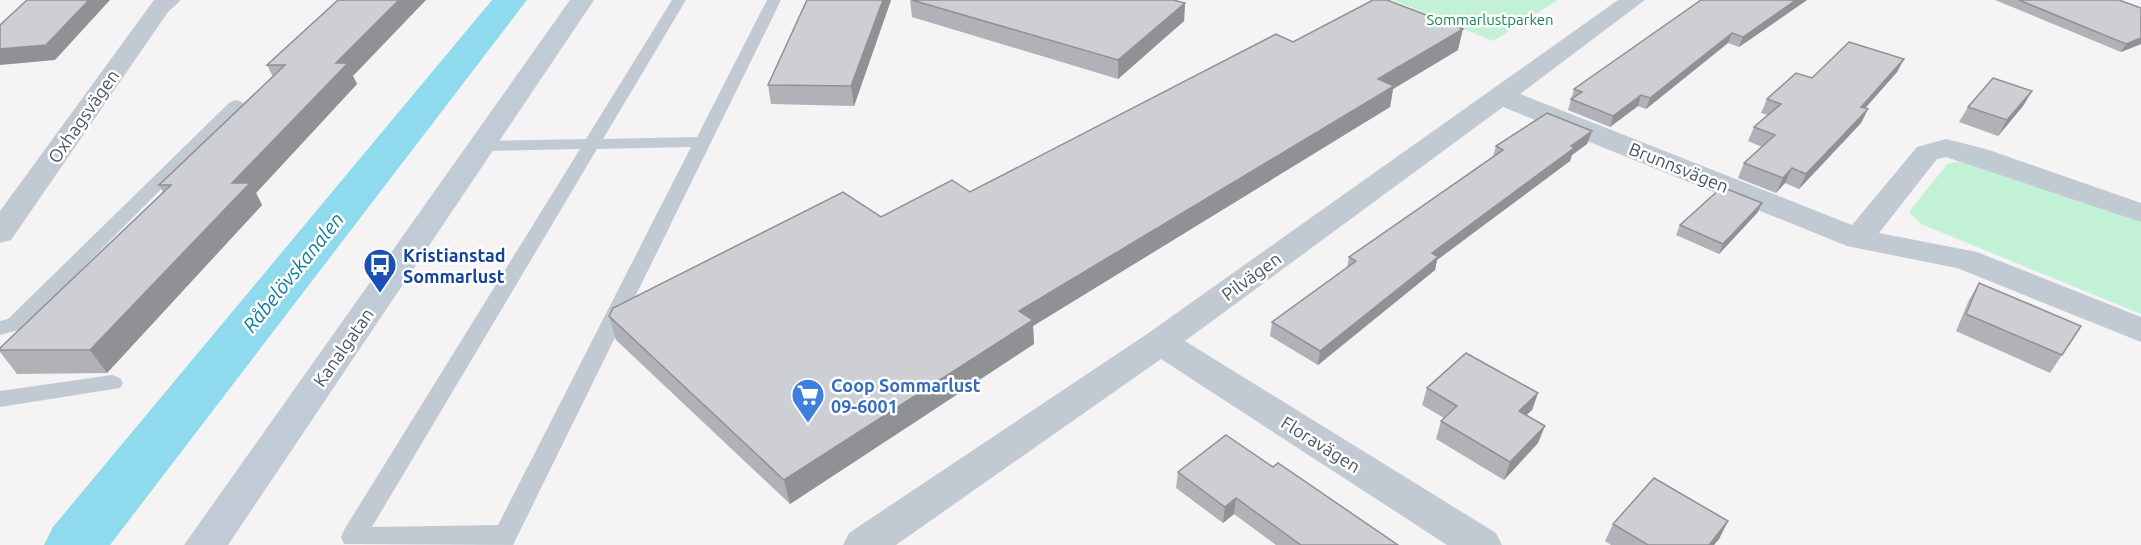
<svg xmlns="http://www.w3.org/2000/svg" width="2141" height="545" viewBox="0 0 2141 545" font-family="Ubuntu,sans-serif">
<rect width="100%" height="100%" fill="#f5f3f3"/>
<g fill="#c3f1d5">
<path d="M1393 0H1558L1493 41Z"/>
<path d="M1966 160 2141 221V314L1921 224 1909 212 1947 164Z"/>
</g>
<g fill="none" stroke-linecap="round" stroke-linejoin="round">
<path fill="#90daee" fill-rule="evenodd" d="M492 0H527L110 545H44L53 527Z"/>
<g fill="#c1cad2" fill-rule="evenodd">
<path d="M672 0H686L603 139 697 137 767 0H781L513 545 344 544 341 537 344 530 580 149 481 151 473 146 481 141 586 139ZM691 147 498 525 372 527 597 149Z"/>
<path d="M236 100 242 102 244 105 242 108 22 329 0 335V321L8 319 230 102Z"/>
<path d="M112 375 120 378 123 383 120 388 0 407V391Z"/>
</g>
<g fill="#c1cad2" fill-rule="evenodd">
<path d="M154 0H181L168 12 11 240 0 243V211Z"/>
<path d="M1618 0H1645L1520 94 1852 225 1917 147 1946 139 1986 149 2141 203V222L1946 157 1937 159 1879 233 1977 252 2141 317V342L1957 268 1847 246 1503 107 1185 341 1496 533 1502 545H1447L1161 359 896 545H843L849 533 1147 334Z"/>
</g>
<path fill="#c1cbd6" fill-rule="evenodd" d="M570 0H594L228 545H184Z"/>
</g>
<g fill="#b0b2b7">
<path d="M338 0 353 76 357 84 256 193 262 205 107 373 17 374 0 352V348L163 192 159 185 273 77 267 65Z"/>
<path d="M807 0H891L854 106 771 104 768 85Z"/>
<path d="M910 0H1173L1185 3 1184 21 1118 79 912 17Z"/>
<path d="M1701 0H1807L1739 47 1728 43 1646 109 1638 106 1610 127 1568 110 1574 89Z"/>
<path d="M1995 0H2119L2141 8V44L2121 52Z"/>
<path d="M1293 42 1458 50 1393 89 1390 107 1033 326 1034 344 790 504 616 340 609 316 881 217 970 192Z"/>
<path d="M1904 59 1897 72 1865 108 1868 109 1861 123 1799 189 1785 183 1776 193 1738 178 1744 163 1762 147 1748 141 1754 127 1768 115 1761 113 1767 99 1812 78Z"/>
<path d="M2032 91 2023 106 1998 136 1959 122 1968 107Z"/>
<path d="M1592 131 1587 144 1572 155 1570 161 1437 260 1435 270 1318 365 1270 336 1272 322 1347 268 1349 257 1493 156 1496 146Z"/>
<path d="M1758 212 1719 254 1676 235 1680 225Z"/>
<path d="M1979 283 2062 355 2050 373 1956 331 1969 300Z"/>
<path d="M1427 388 1538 393 1532 410 1526 415 1538 443 1504 480 1436 439 1441 421 1444 418 1422 405Z"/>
<path d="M1273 467 1398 545H1276L1234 514 1223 523 1176 488 1178 472Z"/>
<path d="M1728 521 1719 539 1714 545H1611L1605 541 1613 524Z"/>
</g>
<g fill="#909195">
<path d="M89 0H110L55 60 0 65V49Z"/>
<path d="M399 0H426L353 76 357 84 256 193 262 205 107 373 90 350 232 183 336 63Z"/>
<path d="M883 0H891L854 106 851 86Z"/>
<path d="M1796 0H1807L1739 47 1743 37Z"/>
<path d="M1185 3 1184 21 1118 79V60Z"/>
<path d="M1463 29 1458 50 1393 89 1390 107 1033 326 1034 344 790 504 784 480 1019 311 1378 79Z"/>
<path d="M1732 33 1728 43 1646 109 1650 98Z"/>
<path d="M2141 38V44L2121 52 2126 44Z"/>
<path d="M1904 59 1897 72 1854 121 1861 107Z"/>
<path d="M2032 91 2023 106 1998 136 2007 120Z"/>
<path d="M1641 95 1638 106 1610 127 1613 116Z"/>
<path d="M1868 109 1861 123 1799 189 1806 174Z"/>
<path d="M1592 131 1587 144 1572 155 1570 161 1437 260 1435 270 1318 365 1320 351 1432 253Z"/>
<path d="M1792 168 1785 183 1776 193 1783 178Z"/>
<path d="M1762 203 1758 212 1719 254 1723 244Z"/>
<path d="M1538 393 1532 410 1513 428 1519 411Z"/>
<path d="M1545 426 1538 443 1504 480 1510 462Z"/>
<path d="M1236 498 1234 514 1223 523 1225 507Z"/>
<path d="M1728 521 1719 539 1714 545H1709Z"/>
</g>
<g fill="#cdcfd5" stroke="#909195" stroke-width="1.5">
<path d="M27 0H89L46 45 0 49V25Z"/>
<path d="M338 0H399L336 63H348L232 183H250L90 350H0V348L171 185H159L285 65H267Z"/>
<path d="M807 0H883L851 86 768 85Z"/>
<path d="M912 0H1173L1185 3 1118 60Z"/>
<path d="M1373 0H1387L1463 29 1378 79 1394 86 1019 311 1033 320 784 480 609 316 613 308 843 192 881 217 952 180 970 192 1276 34 1293 42Z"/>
<path d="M1701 0H1796L1743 37 1732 33 1650 98 1641 95 1613 116 1571 99 1582 92 1574 89Z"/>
<path d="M2019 0H2119L2141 8V38L2126 44Z"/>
<path d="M1849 42 1904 59 1861 107 1868 109 1806 174 1792 168 1783 178 1744 163 1775 135 1754 127 1781 104 1767 99 1796 73 1812 78Z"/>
<path d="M1993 78 2032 91 2007 120 1968 107Z"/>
<path d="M1547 113 1592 131 1571 146 1574 148 1432 253 1438 257 1320 351 1272 322 1356 261 1349 257 1503 150 1496 146Z"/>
<path d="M1722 187 1762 203 1723 244 1680 225Z"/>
<path d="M1979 283 2081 326 2062 355 1966 314Z"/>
<path d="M1466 353 1538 393 1519 411 1545 426 1510 462 1441 421 1457 406 1427 388Z"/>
<path d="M1226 435 1273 467 1278 463 1398 545H1301L1236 498 1225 507 1178 472Z"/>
<path d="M1654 478 1728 521 1709 545H1648L1613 524Z"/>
</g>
<defs>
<g id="bus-pin" transform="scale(1.725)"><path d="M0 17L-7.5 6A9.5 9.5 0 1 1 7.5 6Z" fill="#1a4fb4" stroke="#fff"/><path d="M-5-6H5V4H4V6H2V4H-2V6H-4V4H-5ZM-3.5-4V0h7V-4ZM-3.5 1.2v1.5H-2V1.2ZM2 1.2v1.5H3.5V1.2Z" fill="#fff"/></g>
<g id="supermarket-pin" transform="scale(1.725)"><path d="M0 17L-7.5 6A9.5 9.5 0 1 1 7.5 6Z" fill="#3f7fe0" stroke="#fff"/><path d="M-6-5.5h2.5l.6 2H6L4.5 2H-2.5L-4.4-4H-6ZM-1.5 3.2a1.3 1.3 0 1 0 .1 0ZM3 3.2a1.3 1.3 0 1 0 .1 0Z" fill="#fff"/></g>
</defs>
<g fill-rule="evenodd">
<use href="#bus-pin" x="380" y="265"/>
<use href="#supermarket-pin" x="808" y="395"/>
</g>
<g text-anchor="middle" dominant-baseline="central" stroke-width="5" stroke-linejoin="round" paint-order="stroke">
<g font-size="15" fill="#17864f" stroke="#fff">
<text x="1490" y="19">Sommarlustparken</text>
</g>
<g font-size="18" fill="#4a5661" stroke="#fff">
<text transform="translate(83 116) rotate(-55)">Oxhagsvägen</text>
<text transform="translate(1679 167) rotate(22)">Brunnsvägen</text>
<text transform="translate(1251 276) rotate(-36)">Pilvägen</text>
<text transform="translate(343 347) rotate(-55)">Kanalgatan</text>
<text transform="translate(1321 444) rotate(32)">Floravägen</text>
</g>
<g font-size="18" font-weight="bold" fill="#164399" stroke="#fff" text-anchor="start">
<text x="403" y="255">Kristianstad<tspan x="403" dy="21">Sommarlust</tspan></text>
</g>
<g font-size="18" font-weight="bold" fill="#366cbe" stroke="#fff" text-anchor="start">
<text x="831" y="385">Coop Sommarlust<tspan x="831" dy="21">09-6001</tspan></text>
</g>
<g font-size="20" font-style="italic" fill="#0c7c9b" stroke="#fff">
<text transform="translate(293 272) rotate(-51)">Råbelövskanalen</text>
</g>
</g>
</svg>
